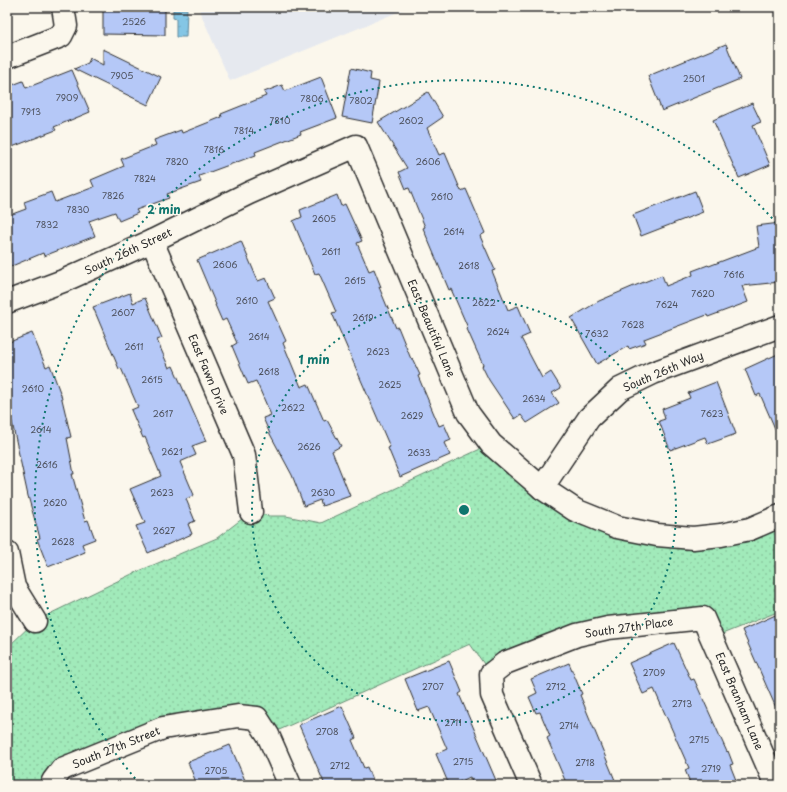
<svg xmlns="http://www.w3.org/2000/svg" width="787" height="792" viewBox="0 0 787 792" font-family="'Playpen Sans',sans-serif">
<defs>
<pattern id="park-dots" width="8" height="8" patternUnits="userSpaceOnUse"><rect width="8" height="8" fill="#a1eaba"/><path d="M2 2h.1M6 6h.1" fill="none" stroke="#8bc9a0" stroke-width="1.8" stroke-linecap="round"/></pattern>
<pattern id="water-ripples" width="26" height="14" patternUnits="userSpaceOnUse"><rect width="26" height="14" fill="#84c6e5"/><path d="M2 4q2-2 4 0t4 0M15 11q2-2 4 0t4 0" fill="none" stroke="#72aac5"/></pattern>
</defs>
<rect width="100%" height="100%" fill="#fbf7ec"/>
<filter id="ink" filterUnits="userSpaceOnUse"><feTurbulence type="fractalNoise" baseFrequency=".025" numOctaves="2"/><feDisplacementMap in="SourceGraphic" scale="8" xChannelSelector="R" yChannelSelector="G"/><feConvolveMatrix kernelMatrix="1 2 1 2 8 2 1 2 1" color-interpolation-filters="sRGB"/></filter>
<g filter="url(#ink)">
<path fill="#e6e9ef" d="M198 7H410L230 81Z"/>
<path fill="url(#park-dots)" stroke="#668a72" d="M491 444 542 488 657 535 780 516V611L712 638 703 618 608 628 491 674 470 644 268 735 257 718 163 728 53 781H28L18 785H7V648L35 621 132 574 217 538 251 512 269 516H286L321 523Z"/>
<path fill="url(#water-ripples)" stroke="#60889b" d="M173 9H187L186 37H176V19L173 18Z"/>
<g fill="#b5c8f7" stroke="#2b2b2b">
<path d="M103 7H165V35L103 34Z"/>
<path d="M726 44 740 79 662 111 648 76Z"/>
<path d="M103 49 161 77 148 105 74 69 88 63 90 58 103 65Z"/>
<path d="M351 68 371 73 370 80 379 82 372 123 342 117Z"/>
<path d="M72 70 90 112 54 127 56 130 7 149V87L23 81 26 88Z"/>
<path d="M321 77 337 118 300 132 301 134 255 152 256 155 199 176 201 182 167 194 169 198 136 210 138 213 119 221 115 212 89 221 95 236 44 256 43 253 7 268V216L26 209 24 202 51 192 55 202 94 187 91 180 124 166 121 159 156 145 154 140 181 130 182 133 222 117 221 114 266 96 264 92 282 85 285 91Z"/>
<path d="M428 92 443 117 427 128 439 155 445 153 461 191 466 189 485 233 480 236 495 270 492 271 508 310 518 306 530 334 521 338 542 378 551 372 561 388 552 393 559 403 527 423 521 415 515 419 489 380 482 366 483 365 467 329 468 328 451 289 449 290 423 228 425 227 409 188 406 189 399 172 407 168 378 122Z"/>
<path d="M752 103 761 122 753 125 770 165 739 178 713 120Z"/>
<path d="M695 191 703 212 641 236 633 215Z"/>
<path d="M337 195 341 206 345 204 362 241 357 243 369 271 374 269 381 287H379L396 328 398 327 411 359 412 358 420 375 418 376 439 426 444 424 451 440 444 443 450 455 400 477 388 448 390 447 332 313 336 312 319 273 315 274 293 221 302 217 300 210Z"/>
<path d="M780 223V282L742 286 748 302 708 317 707 315 644 339 646 343 629 349 628 346 597 364 571 318 599 301 634 286 662 275 666 286 693 275 692 271 708 265 709 266 759 247 756 226Z"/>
<path d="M241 241 258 281 266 278 275 298 268 301 286 341 283 343 301 387 308 384 324 421 327 420 341 446 332 451 350 496 322 506 320 500 304 506 292 475 270 434 263 418 271 415 256 381 248 384 232 346 237 343 226 319 222 321 215 305H216L197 260Z"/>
<path d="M130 293 133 303 145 298 162 338 157 340 169 368 173 366 206 441 192 446 196 455 180 462 194 495 186 499 195 521 188 524 192 534 148 553 136 526 145 523 130 489 161 476 145 437 143 438 131 410 138 407 121 368 119 369 93 307Z"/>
<path d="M32 333 46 367 50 365 61 395 71 437 67 438 74 474H72L85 521 88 520 95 539 82 544 85 552 48 567 37 539 40 538 28 496 12 422 7 409V343Z"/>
<path d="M780 353V440L760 394 756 396 745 369Z"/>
<path d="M716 382 736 434 708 444 705 437 670 450 659 421 665 419 662 409 690 398 688 393Z"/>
<path d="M780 613V717L742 630Z"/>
<path d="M674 643 691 680 694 679 727 752 728 751 733 764 730 765 738 785H691L685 770 689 768 654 689 643 694 629 663Z"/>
<path d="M449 661 462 692 459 694 498 785H473L470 777 452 785H449L436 754 447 749 429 707 418 711 405 679Z"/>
<path d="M569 663 582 694 580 695 617 785H567L547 738 550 736 540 712 536 713 529 697 537 693 531 679Z"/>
<path d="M342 706 356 738 352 740 364 768 367 767 374 785H325L299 725Z"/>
<path d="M230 745 247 785H197L188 762Z"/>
</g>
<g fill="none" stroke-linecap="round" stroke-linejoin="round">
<g stroke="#2b2b2b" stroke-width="25">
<g id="minor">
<path d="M7 57 61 36 66 26 63 7"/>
<path d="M152 241 244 455 251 512"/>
<path d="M7 302 63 281 152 241 249 193 356 146 468 413 491 444 542 488 575 510 617 527 657 535 693 538 721 535 750 529 780 516"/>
<path d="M542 488 589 418 620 389 653 373 780 326"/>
<path d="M7 553 14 587 35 621"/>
<path d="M53 785V781L62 769 163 728 238 716 257 718 268 735 290 785"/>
<path d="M531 785 492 695 491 674 505 663 577 635 608 628 703 618 776 785"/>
</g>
</g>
<use href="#minor" stroke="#fbf7ec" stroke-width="22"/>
</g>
</g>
<g fill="none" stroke="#0f766e" stroke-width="2" stroke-dasharray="2 4">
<circle cx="464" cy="510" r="212"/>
<path d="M139 783A424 424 0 0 1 779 226"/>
</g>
<g text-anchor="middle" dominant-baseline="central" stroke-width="3" stroke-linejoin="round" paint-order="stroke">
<g font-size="9" fill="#4e525e">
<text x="134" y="21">2526</text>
<text x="122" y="75">7905</text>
<text x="694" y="78">2501</text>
<text x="67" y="97">7909</text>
<text x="312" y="98">7806</text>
<text x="361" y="100">7802</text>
<text x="31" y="111">7913</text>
<text x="280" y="120">7810</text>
<text x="411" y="120">2602</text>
<text x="244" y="130">7814</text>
<text x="214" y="149">7816</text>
<text x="177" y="161">7820</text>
<text x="428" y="161">2606</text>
<text x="145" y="178">7824</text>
<text x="113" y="195">7826</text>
<text x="442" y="196">2610</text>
<text x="78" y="209">7830</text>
<text x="324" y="218">2605</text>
<text x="47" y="224">7832</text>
<text x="454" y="231">2614</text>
<text x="331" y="251">2611</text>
<text x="225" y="264">2606</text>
<text x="469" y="265">2618</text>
<text x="734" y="274">7616</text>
<text x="355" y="280">2615</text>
<text x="703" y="293">7620</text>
<text x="247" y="300">2610</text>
<text x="484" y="302">2622</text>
<text x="667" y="304">7624</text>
<text x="123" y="312">2607</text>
<text x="363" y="317">2619</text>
<text x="633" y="324">7628</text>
<text x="498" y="331">2624</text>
<text x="597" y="333">7632</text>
<text x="259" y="336">2614</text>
<text x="134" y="346">2611</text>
<text x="378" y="351">2623</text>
<text x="269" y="371">2618</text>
<text x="152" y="379">2615</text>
<text x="390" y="384">2625</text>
<text x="33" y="388">2610</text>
<text x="534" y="398">2634</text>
<text x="293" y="407">2622</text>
<text x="163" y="413">2617</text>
<text x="712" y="413">7623</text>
<text x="412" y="415">2629</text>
<text x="41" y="429">2614</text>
<text x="309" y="446">2626</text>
<text x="172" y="451">2621</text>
<text x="419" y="452">2633</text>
<text x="47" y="464">2616</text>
<text x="162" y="492">2623</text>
<text x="323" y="492">2630</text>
<text x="55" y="502">2620</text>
<text x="164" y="530">2627</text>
<text x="63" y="541">2628</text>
<text x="654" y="672">2709</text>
<text x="433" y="686">2707</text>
<text x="556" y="686">2712</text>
<text x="682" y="703">2713</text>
<text x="453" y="722">2711</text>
<text x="569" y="725">2714</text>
<text x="327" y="731">2708</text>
<text x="699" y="739">2715</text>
<text x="463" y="761">2715</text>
<text x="585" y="762">2718</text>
<text x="340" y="765">2712</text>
<text x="711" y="768">2719</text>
<text x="216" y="770">2705</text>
</g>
<g font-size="11" fill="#2b2b2b" stroke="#fbf7ec">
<text transform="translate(128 251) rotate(-25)">South 26th Street</text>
<text transform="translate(432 328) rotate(67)">East Beautiful Lane</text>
<text transform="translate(663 371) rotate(-23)">South 26th Way</text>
<text transform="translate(209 374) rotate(67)">East Fawn Drive</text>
<text transform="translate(629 627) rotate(-8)">South 27th Place</text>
<text transform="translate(740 701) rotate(67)">East Branham Lane</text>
<text transform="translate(116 747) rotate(-22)">South 27th Street</text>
</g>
</g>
<circle cx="464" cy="510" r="6" fill="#0f766e" stroke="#fbf7ec" stroke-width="2"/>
<g font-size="12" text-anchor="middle" font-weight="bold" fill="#0f766e" stroke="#fbf7ec" stroke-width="3" stroke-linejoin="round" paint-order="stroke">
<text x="164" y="214">2 min</text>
<text x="314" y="364">1 min</text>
</g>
<rect width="787" height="792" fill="none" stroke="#fbf7ec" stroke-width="24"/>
<rect x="12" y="12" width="763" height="768" fill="none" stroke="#2b2b2b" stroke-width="1.5" filter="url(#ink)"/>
</svg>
